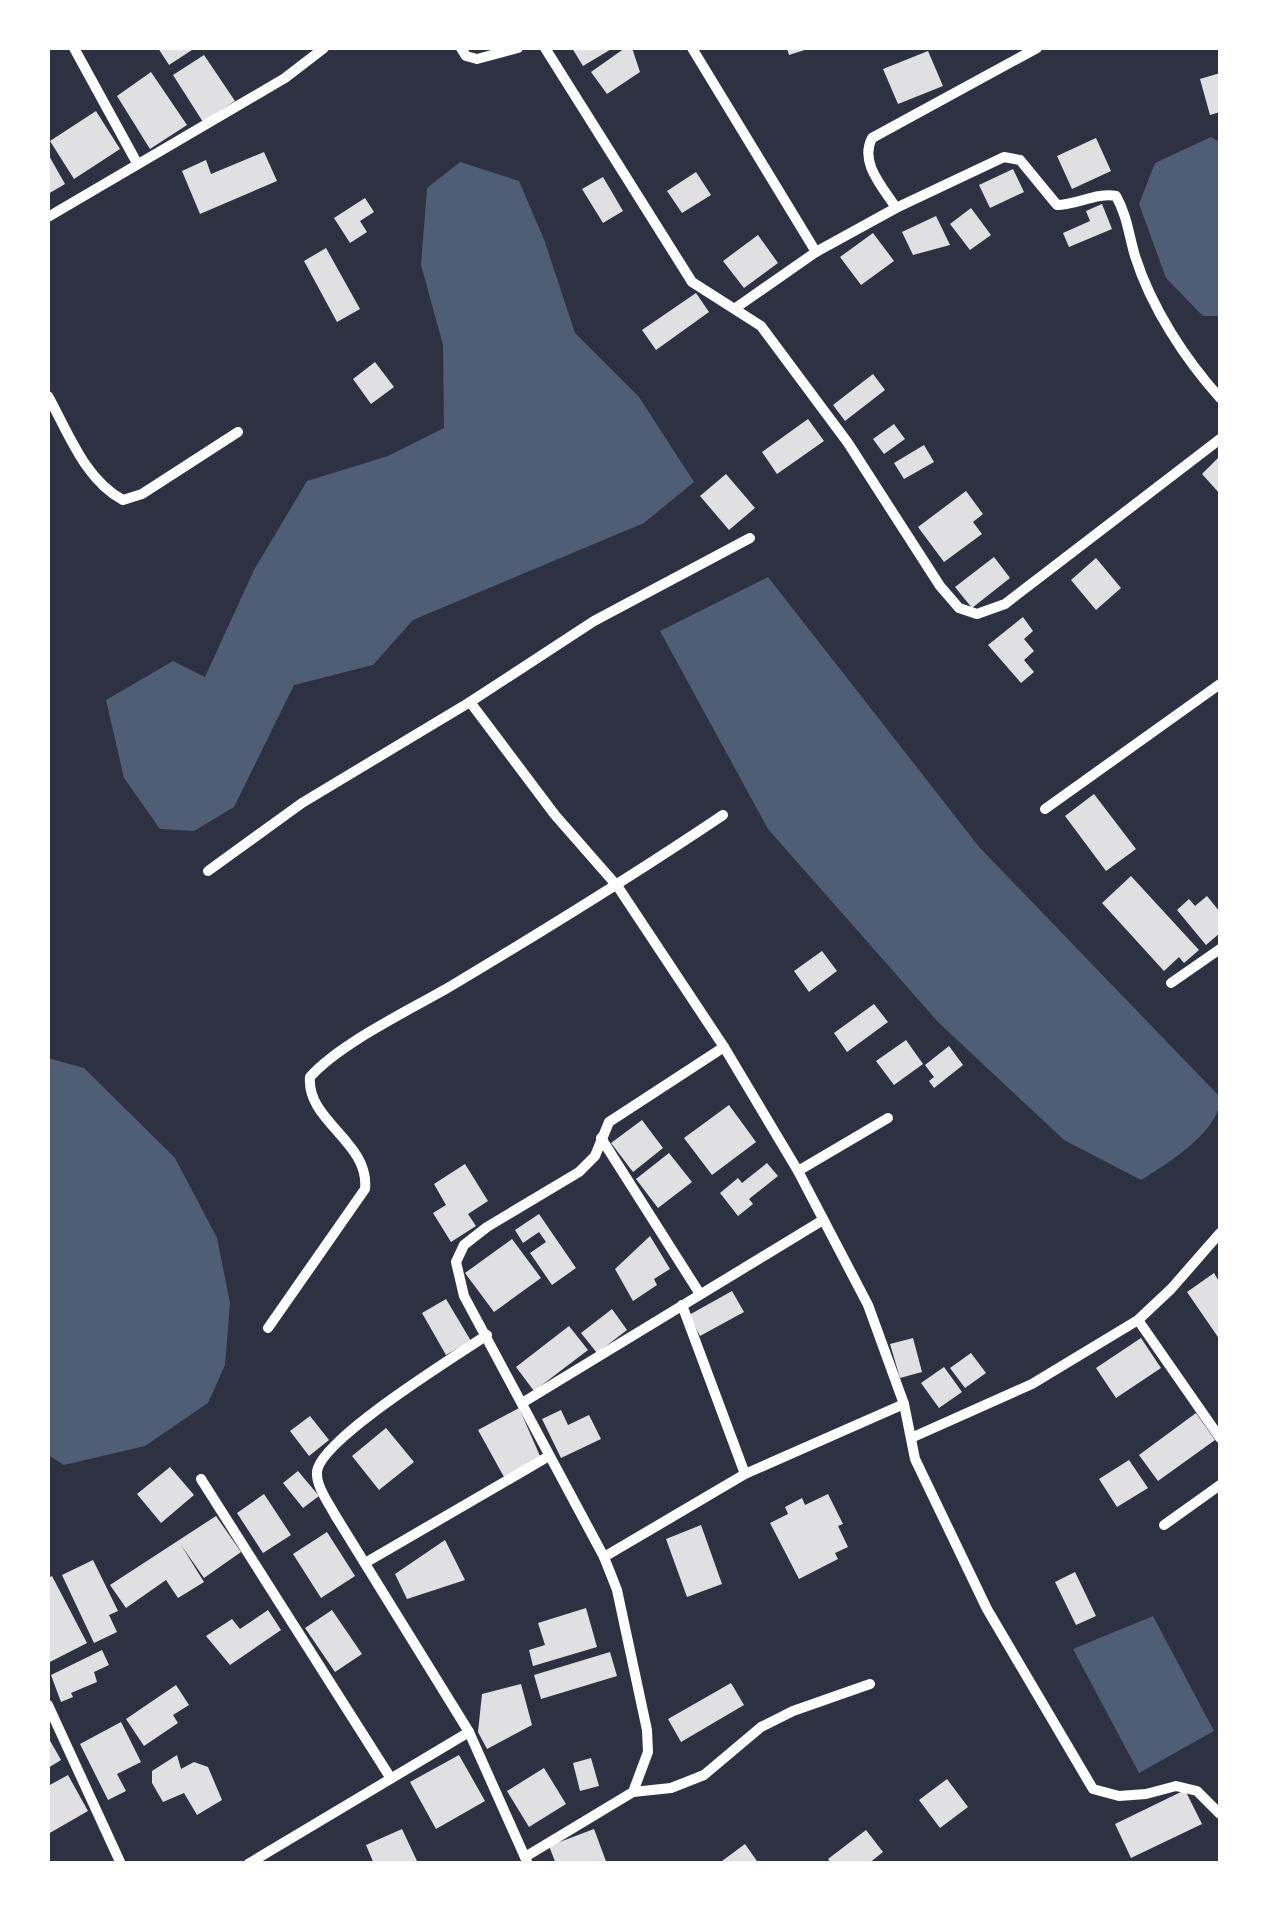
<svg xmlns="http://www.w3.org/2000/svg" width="1268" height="1911" viewBox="0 0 1268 1911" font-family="Mulish,sans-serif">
<rect width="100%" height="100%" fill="#2d3142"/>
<g fill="#4f5d75">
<path d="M1211 137 1220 142V316H1203L1166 278 1139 204 1155 163Z"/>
<path d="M460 162 519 181 545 242 575 333 639 397 694 482 644 523 413 620 373 665 294 685 234 807 194 831 160 829 124 778 106 700 173 661 205 677 254 570 307 481 388 456 444 428 443 345 421 265 427 188Z"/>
<path d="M768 577 980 848 1220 1097C1221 1131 1167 1164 1141 1180L1064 1140 938 1022 768 829 660 631Z"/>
<path d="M48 1058 84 1068 175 1158 217 1238 230 1303 225 1365 208 1403 145 1446 64 1465 48 1455Z"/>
<path d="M1153 1616 1214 1731 1139 1773 1073 1649Z"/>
</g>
<g fill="#e0e0e3">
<path d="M158 48H195L169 65Z"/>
<path d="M572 48H613L583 66Z"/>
<path d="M625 48H632L640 72 607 94 591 72Z"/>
<path d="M787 48H811L789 55Z"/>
<path d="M928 51 943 86 898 104 883 69Z"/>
<path d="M204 55 235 101 203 122 173 75Z"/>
<path d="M151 72 187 125 150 149 117 96Z"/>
<path d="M1220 73V112L1210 115 1200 79Z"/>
<path d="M96 111 120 149 74 179 50 141Z"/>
<path d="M1096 138 1111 171 1072 189 1057 156Z"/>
<path d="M264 152 277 181 200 214 182 171 206 160 211 174Z"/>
<path d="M48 154 65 184 48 194Z"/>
<path d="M1013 169 1024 192 990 208 979 185Z"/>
<path d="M696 172 711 195 682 213 667 191Z"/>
<path d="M603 177 623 211 603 223 582 189Z"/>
<path d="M365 198 374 212 360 221 367 232 350 243 334 218Z"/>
<path d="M1102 204 1112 229 1069 247 1063 233 1090 221 1086 211Z"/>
<path d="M971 208 991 235 970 250 950 224Z"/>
<path d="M936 216 950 245 913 255 902 232Z"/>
<path d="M873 233 894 261 861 285 840 257Z"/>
<path d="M758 235 778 263 744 288 723 261Z"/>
<path d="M326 248 360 309 337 322 304 261Z"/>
<path d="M696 293 709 312 656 350 642 330Z"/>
<path d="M375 362 394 387 371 404 353 379Z"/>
<path d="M873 374 885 390 845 421 833 405Z"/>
<path d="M808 419 824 441 777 474 762 452Z"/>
<path d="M894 424 905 439 884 454 873 439Z"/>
<path d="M924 445 934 462 904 479 894 463Z"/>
<path d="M1220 456V494L1202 474Z"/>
<path d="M726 474 755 508 729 530 700 496Z"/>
<path d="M966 491 983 514 973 522 982 534 944 562 918 527Z"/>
<path d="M994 557 1010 578 972 608 955 587Z"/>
<path d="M1096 558 1121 588 1096 610 1071 580Z"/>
<path d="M1023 617 1033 631 1024 639 1034 651 1024 660 1034 672 1021 683 988 645Z"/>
<path d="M1094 794 1136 849 1106 871 1065 816Z"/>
<path d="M1131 876 1199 950 1184 963 1179 957 1164 971 1102 903Z"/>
<path d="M1207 896 1220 912V933L1206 945 1177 910 1189 899 1195 906Z"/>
<path d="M822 951 837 971 809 992 794 971Z"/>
<path d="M874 1004 888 1022 847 1052 834 1033Z"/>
<path d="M906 1040 923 1064 894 1085 876 1061Z"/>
<path d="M949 1046 963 1065 934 1088 929 1081 934 1077 925 1065Z"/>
<path d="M729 1105 756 1142 712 1175 684 1138Z"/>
<path d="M642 1120 663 1148 633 1172 611 1143Z"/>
<path d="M669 1153 692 1182 658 1208 636 1179Z"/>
<path d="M767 1163 778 1176 749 1199 753 1204 738 1216 720 1193 738 1178 742 1183Z"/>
<path d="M465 1164 488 1201 468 1214 476 1226 451 1242 433 1213 446 1205 434 1184Z"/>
<path d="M539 1214 576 1268 552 1285 530 1253 546 1242 539 1232 523 1243 515 1230Z"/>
<path d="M650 1236 670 1269 654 1279 657 1285 633 1301 615 1269Z"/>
<path d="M512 1239 541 1278 494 1312 465 1273Z"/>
<path d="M1214 1273 1220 1283V1340L1187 1292Z"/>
<path d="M732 1291 744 1312 700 1336 689 1315Z"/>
<path d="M446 1299 471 1341 446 1355 422 1313Z"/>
<path d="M612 1309 627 1330 597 1353 581 1333Z"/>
<path d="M569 1326 588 1350 534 1391 516 1367Z"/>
<path d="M913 1338 922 1372 900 1378 890 1344Z"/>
<path d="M1141 1338 1161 1368 1116 1398 1096 1368Z"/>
<path d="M971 1353 986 1373 965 1388 950 1368Z"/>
<path d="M944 1367 962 1392 939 1408 921 1383Z"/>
<path d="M519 1408 540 1456 504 1477 478 1430Z"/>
<path d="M561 1410 568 1425 589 1415 601 1439 561 1458 542 1419Z"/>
<path d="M1196 1413 1215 1440 1158 1481 1139 1455Z"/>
<path d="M310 1416 329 1440 309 1456 290 1431Z"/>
<path d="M386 1428 414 1462 379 1490 352 1456Z"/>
<path d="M1129 1460 1148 1488 1117 1507 1099 1479Z"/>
<path d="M170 1467 194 1495 161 1523 137 1494Z"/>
<path d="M298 1471 319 1496 303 1508 283 1483Z"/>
<path d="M264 1494 291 1535 263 1553 237 1513Z"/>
<path d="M828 1494 843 1524 838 1526 848 1547 835 1553 838 1559 799 1579 770 1523 788 1514 785 1507 802 1498 805 1505Z"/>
<path d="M216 1516 241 1552 204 1578 181 1545 204 1582 178 1598 166 1580 126 1608 110 1585Z"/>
<path d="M701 1525 722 1584 687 1597 666 1539Z"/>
<path d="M327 1532 355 1576 321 1598 293 1554Z"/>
<path d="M445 1540 465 1580 407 1599 395 1574Z"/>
<path d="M93 1560 118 1611 109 1615 117 1632 94 1643 62 1575Z"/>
<path d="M1075 1572 1096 1616 1076 1625 1055 1582Z"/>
<path d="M52 1576 87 1643 48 1663V1578Z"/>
<path d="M586 1608 597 1647 533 1666 529 1650 545 1645 538 1623Z"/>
<path d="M268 1610 281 1630 230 1665 206 1636 232 1619 240 1629Z"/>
<path d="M332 1610 362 1654 335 1672 305 1628Z"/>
<path d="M102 1650 109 1665 94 1672 97 1682 71 1693 73 1697 61 1702 51 1675Z"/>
<path d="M610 1652 617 1676 541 1699 534 1675Z"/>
<path d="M731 1683 744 1705 681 1742 668 1719Z"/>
<path d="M521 1684 532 1725 487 1749 478 1732 482 1694Z"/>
<path d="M176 1685 189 1705 173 1715 178 1723 144 1746 126 1719Z"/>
<path d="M121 1722 141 1762 117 1774 126 1791 108 1800 80 1744Z"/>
<path d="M48 1737 61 1760 48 1768Z"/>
<path d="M177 1755 181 1769 194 1762 208 1767 222 1800 197 1815 184 1793 163 1802 152 1783V1771Z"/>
<path d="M459 1755 485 1801 436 1829 410 1782Z"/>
<path d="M591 1758 599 1786 580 1791 573 1763Z"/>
<path d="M544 1768 566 1804 529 1827 507 1791Z"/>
<path d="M68 1775 88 1811 48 1834V1786Z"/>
<path d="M947 1779 968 1807 940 1828 919 1800Z"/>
<path d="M1185 1790 1202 1824 1131 1858 1115 1824Z"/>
<path d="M402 1829 417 1861 374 1864 366 1845Z"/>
<path d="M594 1829 607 1864H556L549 1846Z"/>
<path d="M866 1830 883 1852 868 1864H832L828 1859Z"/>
<path d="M745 1844 759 1864H718Z"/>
</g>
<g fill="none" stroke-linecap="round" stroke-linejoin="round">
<g stroke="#fff" stroke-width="10">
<path d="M74 48 137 163"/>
<path d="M461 48 466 56 477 59 518 48"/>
<path d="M545 48 692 282 761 326 848 443 940 586 959 608 977 614 1005 604 1220 439"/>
<path d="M692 48 816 252 896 208 1004 157 1020 160 1057 205C1076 205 1098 192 1116 196 1127 215 1129 236 1135 256 1151 307 1185 359 1220 398"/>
<path d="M896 208C883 187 859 163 872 138L1037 48"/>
<path d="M48 217 285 78 324 48"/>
<path d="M737 307 816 252"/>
<path d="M48 396C68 432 85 480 123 500L142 494 238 432"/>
<path d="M470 702 555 815 618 887 724 1047 798 1171 868 1305 904 1404 915 1459 987 1609 1093 1789 1119 1796 1146 1794 1176 1786 1197 1791 1220 1814"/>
<path d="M1045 809 1220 684"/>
<path d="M208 871 302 803 470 702 594 621 750 538"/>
<path d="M1171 983 1220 949"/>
<path d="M601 1138 700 1294"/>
<path d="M798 1171 888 1118"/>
<path d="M682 1305 745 1474"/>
<path d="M1138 1320 1220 1438"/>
<path d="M268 1328 365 1189C370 1142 306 1121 310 1077 340 1043 410 1010 451 986 543 931 634 875 723 815"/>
<path d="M522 1403 823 1220"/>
<path d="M911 1438 1032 1384 1138 1320 1171 1289 1220 1233"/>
<path d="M201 1479 390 1777"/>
<path d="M1164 1525 1220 1485"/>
<path d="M604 1557 745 1474 904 1404"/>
<path d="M365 1563 549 1456"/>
<path d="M48 1705 121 1864"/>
<path d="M469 1732 335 1515C328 1502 316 1486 317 1472 319 1440 456 1356 487 1335"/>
<path d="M633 1792 671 1788 704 1775 761 1727 793 1711 870 1684"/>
<path d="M525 1857 633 1792 648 1752 647 1730 617 1590 604 1557 464 1296 456 1262 464 1245 487 1227 579 1172 595 1156 609 1122 724 1047"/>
<path d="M248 1864 469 1732 528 1864"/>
</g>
</g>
<rect width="1268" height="1911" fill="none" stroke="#ffffff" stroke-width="100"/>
</svg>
